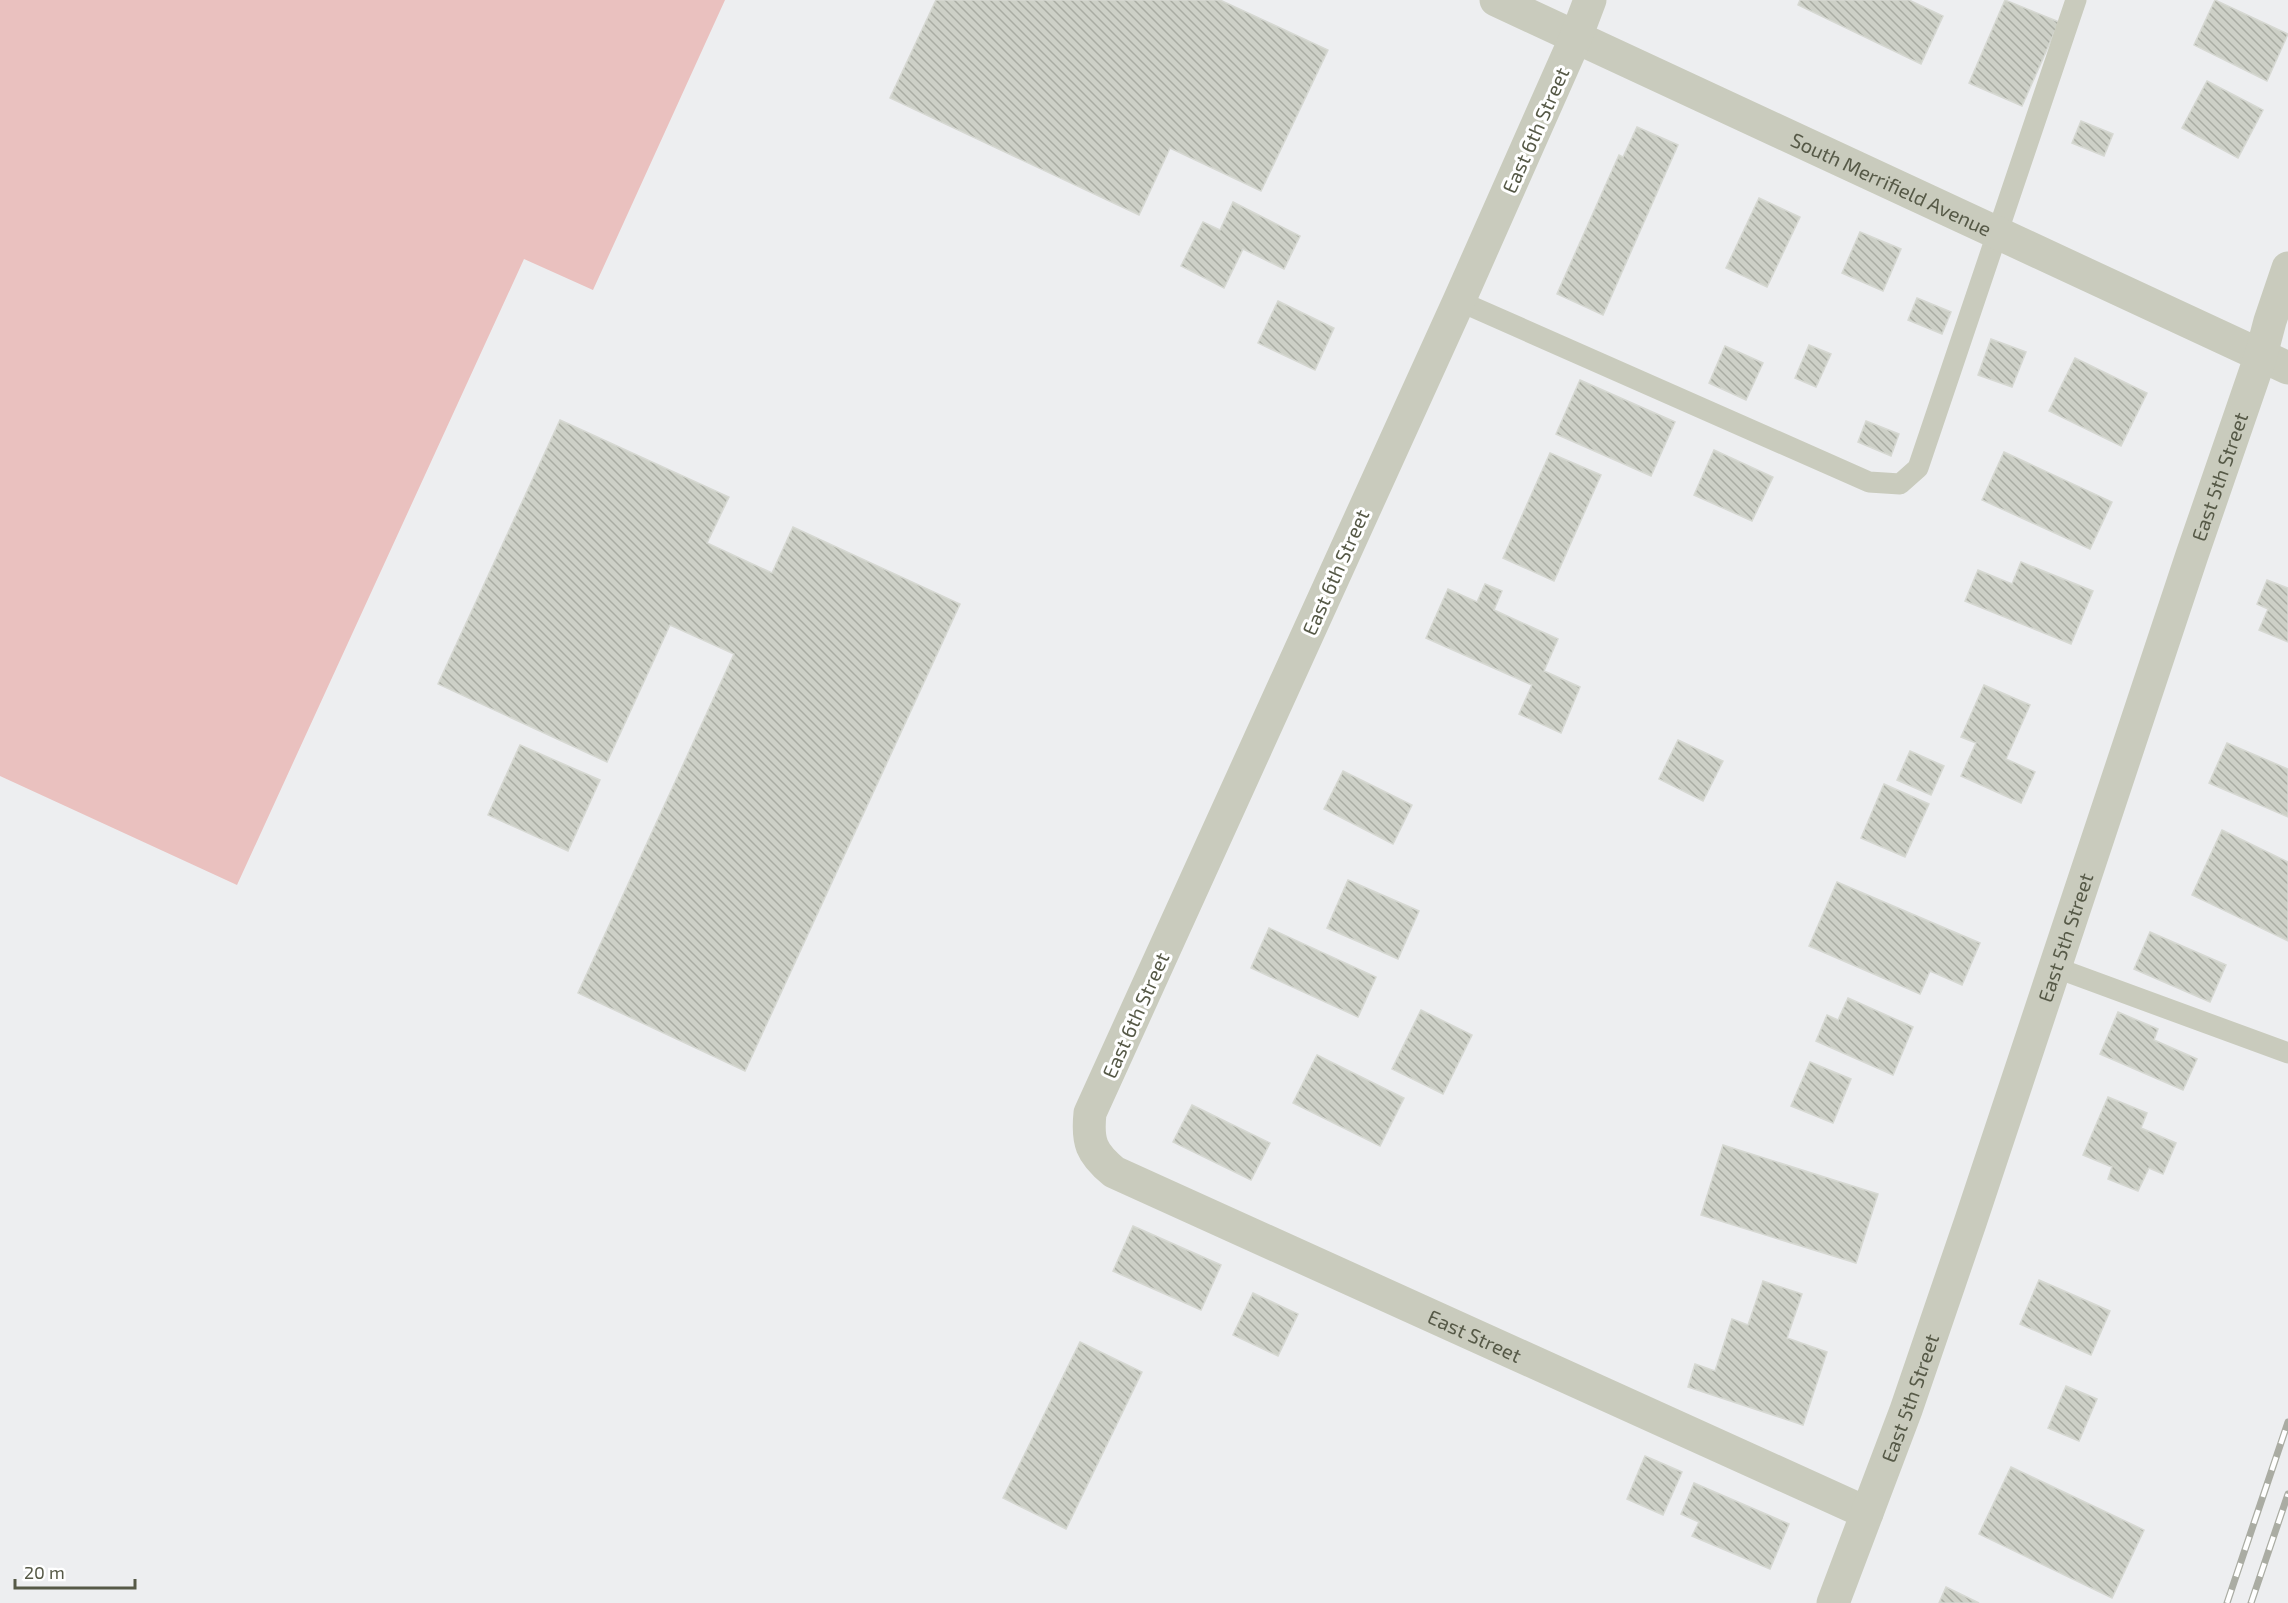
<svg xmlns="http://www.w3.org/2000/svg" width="2288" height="1603" viewBox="0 0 2288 1603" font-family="'Exo 2',sans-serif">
<defs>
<pattern id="building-back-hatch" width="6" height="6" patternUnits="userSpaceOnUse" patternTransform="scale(1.5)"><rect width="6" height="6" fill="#cdd0c7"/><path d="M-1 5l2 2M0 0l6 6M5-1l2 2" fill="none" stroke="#a9aca3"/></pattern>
</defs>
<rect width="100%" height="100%" fill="#edeef0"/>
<path fill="#eac1bf" d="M0 0H725L593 290 524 259 237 885 0 776Z"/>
<g fill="url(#building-back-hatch)" stroke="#d6d8d2" stroke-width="1.5">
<path d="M936 0H1220L1328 50 1261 191 1170 148 1139 215 890 98Z"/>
<path d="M1800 0H1909L1943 16 1921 64 1798 5Z"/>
<path d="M2005 0 2059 22 2022 106 1969 83Z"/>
<path d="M2215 0 2288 34 2267 81 2194 45Z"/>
<path d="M2207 81 2263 110 2238 158 2182 128Z"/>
<path d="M2081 121 2113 134 2104 156 2072 143Z"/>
<path d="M1637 127 1678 145 1603 315 1557 294 1619 155 1623 157Z"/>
<path d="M1759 198 1800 217 1767 287 1726 268Z"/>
<path d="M1233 202 1300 236 1284 269 1243 249 1224 288 1181 266 1203 222 1220 230Z"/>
<path d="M1860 232 1901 249 1883 291 1842 273Z"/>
<path d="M1917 298 1951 312 1942 334 1908 320Z"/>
<path d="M1278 301 1334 328 1315 370 1258 343Z"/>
<path d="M1991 339 2026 352 2012 387 1978 375Z"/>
<path d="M1809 345 1831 354 1816 387 1795 378Z"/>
<path d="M1725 346 1763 363 1746 400 1709 383Z"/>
<path d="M2075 358 2147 393 2121 446 2049 411Z"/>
<path d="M1580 380 1675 422 1651 476 1556 434Z"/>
<path d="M560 420 729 497 707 543 772 573 793 527 960 604 745 1071 578 993 734 654 670 625 607 762 438 684Z"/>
<path d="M1866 421 1899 434 1891 456 1858 442Z"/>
<path d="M1714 450 1773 477 1752 521 1694 495Z"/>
<path d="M2004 452 2112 502 2090 549 1982 500Z"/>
<path d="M1550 453 1601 475 1554 581 1503 558Z"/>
<path d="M2021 562 2093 591 2071 644 1965 601 1978 570 2012 584Z"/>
<path d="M2267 580 2288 588V642L2259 630 2268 609 2257 604Z"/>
<path d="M1485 584 1502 591 1494 610 1558 639 1544 671 1580 687 1561 733 1519 714 1532 685 1426 638 1448 589 1477 602Z"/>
<path d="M1984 685 2030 705 2006 759 2035 772 2021 803 1961 776 1976 743 1961 737Z"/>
<path d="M1678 740 1723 761 1703 801 1659 779Z"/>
<path d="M2227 743 2288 769V817L2209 783Z"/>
<path d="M520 745 600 780 568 851 488 815Z"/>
<path d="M1910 751 1944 766 1931 795 1897 780Z"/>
<path d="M1343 771 1412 805 1393 844 1324 809Z"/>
<path d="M1884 784 1929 804 1905 857 1861 838Z"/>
<path d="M2222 830 2288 862V941L2192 895Z"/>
<path d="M1348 880 1419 911 1398 959 1327 928Z"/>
<path d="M1837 882 1980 943 1962 985 1930 971 1920 994 1809 946Z"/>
<path d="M1269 928 1376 977 1358 1017 1251 968Z"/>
<path d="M2150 932 2226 965 2210 1002 2134 969Z"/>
<path d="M1848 998 1913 1027 1893 1075 1816 1041 1827 1015 1838 1020Z"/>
<path d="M1421 1010 1472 1035 1443 1094 1392 1069Z"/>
<path d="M2118 1012 2158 1029 2154 1040 2197 1059 2183 1090 2100 1054Z"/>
<path d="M1317 1055 1404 1098 1380 1146 1293 1103Z"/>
<path d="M1810 1062 1851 1079 1833 1123 1791 1106Z"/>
<path d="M2108 1097 2147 1113 2141 1128 2176 1143 2163 1174 2149 1168 2138 1191 2108 1179 2112 1167 2083 1155Z"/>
<path d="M1192 1105 1270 1143 1251 1180 1173 1142Z"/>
<path d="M1723 1145 1878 1194 1856 1263 1701 1215Z"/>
<path d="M1133 1226 1221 1265 1201 1310 1113 1271Z"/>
<path d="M2039 1280 2110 1311 2091 1355 2020 1324Z"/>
<path d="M1763 1281 1802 1294 1787 1338 1827 1352 1803 1425 1688 1387 1695 1364 1715 1371 1732 1319 1748 1325Z"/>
<path d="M1253 1293 1298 1314 1278 1356 1233 1335Z"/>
<path d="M1080 1342 1142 1372 1066 1529 1003 1498Z"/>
<path d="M2066 1386 2097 1399 2079 1441 2048 1428Z"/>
<path d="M1645 1456 1682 1472 1663 1515 1627 1499Z"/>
<path d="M2011 1467 2144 1530 2112 1598 1979 1534Z"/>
<path d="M1694 1483 1789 1524 1770 1569 1692 1536 1699 1522 1681 1514Z"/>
<path d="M1946 1587 1979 1603H1939Z"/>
</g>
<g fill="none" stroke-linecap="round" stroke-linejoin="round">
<g stroke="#c9cbbd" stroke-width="21">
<path d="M1459 301 1869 482 1900 484 1918 468 2076 0"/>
<path d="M2054 967 2288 1053"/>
</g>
<g stroke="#c9cbbd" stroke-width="33">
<path id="s1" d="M1496 0 2288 368"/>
<path id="s2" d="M1590 0 1576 37 1459 301 1090 1113C1087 1142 1091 1153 1114 1172L1867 1513"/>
<path id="s3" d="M1833 1603 1906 1410 1970 1223 2192 555 2261 355 2270 321 2288 268"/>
</g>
<g stroke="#aaaca3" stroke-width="7">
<g id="rail">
<path d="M2227 1603 2288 1422"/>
<path d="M2251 1603 2288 1494"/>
</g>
</g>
<use href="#rail" stroke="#fff" stroke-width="4.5" stroke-dasharray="14" stroke-linecap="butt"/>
</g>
<g text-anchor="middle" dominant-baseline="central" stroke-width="6" stroke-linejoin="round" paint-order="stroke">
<g font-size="20" fill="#565947" stroke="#fff">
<text transform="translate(1535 130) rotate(-66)">East 6th Street</text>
<text stroke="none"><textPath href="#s1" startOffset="436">South Merrifield Avenue</textPath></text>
<text stroke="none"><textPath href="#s3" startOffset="1191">East 5th Street</textPath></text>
<text transform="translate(1335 572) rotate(-66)">East 6th Street</text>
<text stroke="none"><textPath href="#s3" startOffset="705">East 5th Street</textPath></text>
<text transform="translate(1135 1015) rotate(-66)">East 6th Street</text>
<text stroke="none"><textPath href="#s2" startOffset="1684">East Street</textPath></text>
<text stroke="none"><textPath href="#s3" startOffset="219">East 5th Street</textPath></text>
</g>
</g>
<path d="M15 1579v9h120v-9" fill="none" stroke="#565947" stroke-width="3"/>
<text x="24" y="1579" font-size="18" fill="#565947" stroke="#ffffff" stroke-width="4.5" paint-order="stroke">20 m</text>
</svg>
